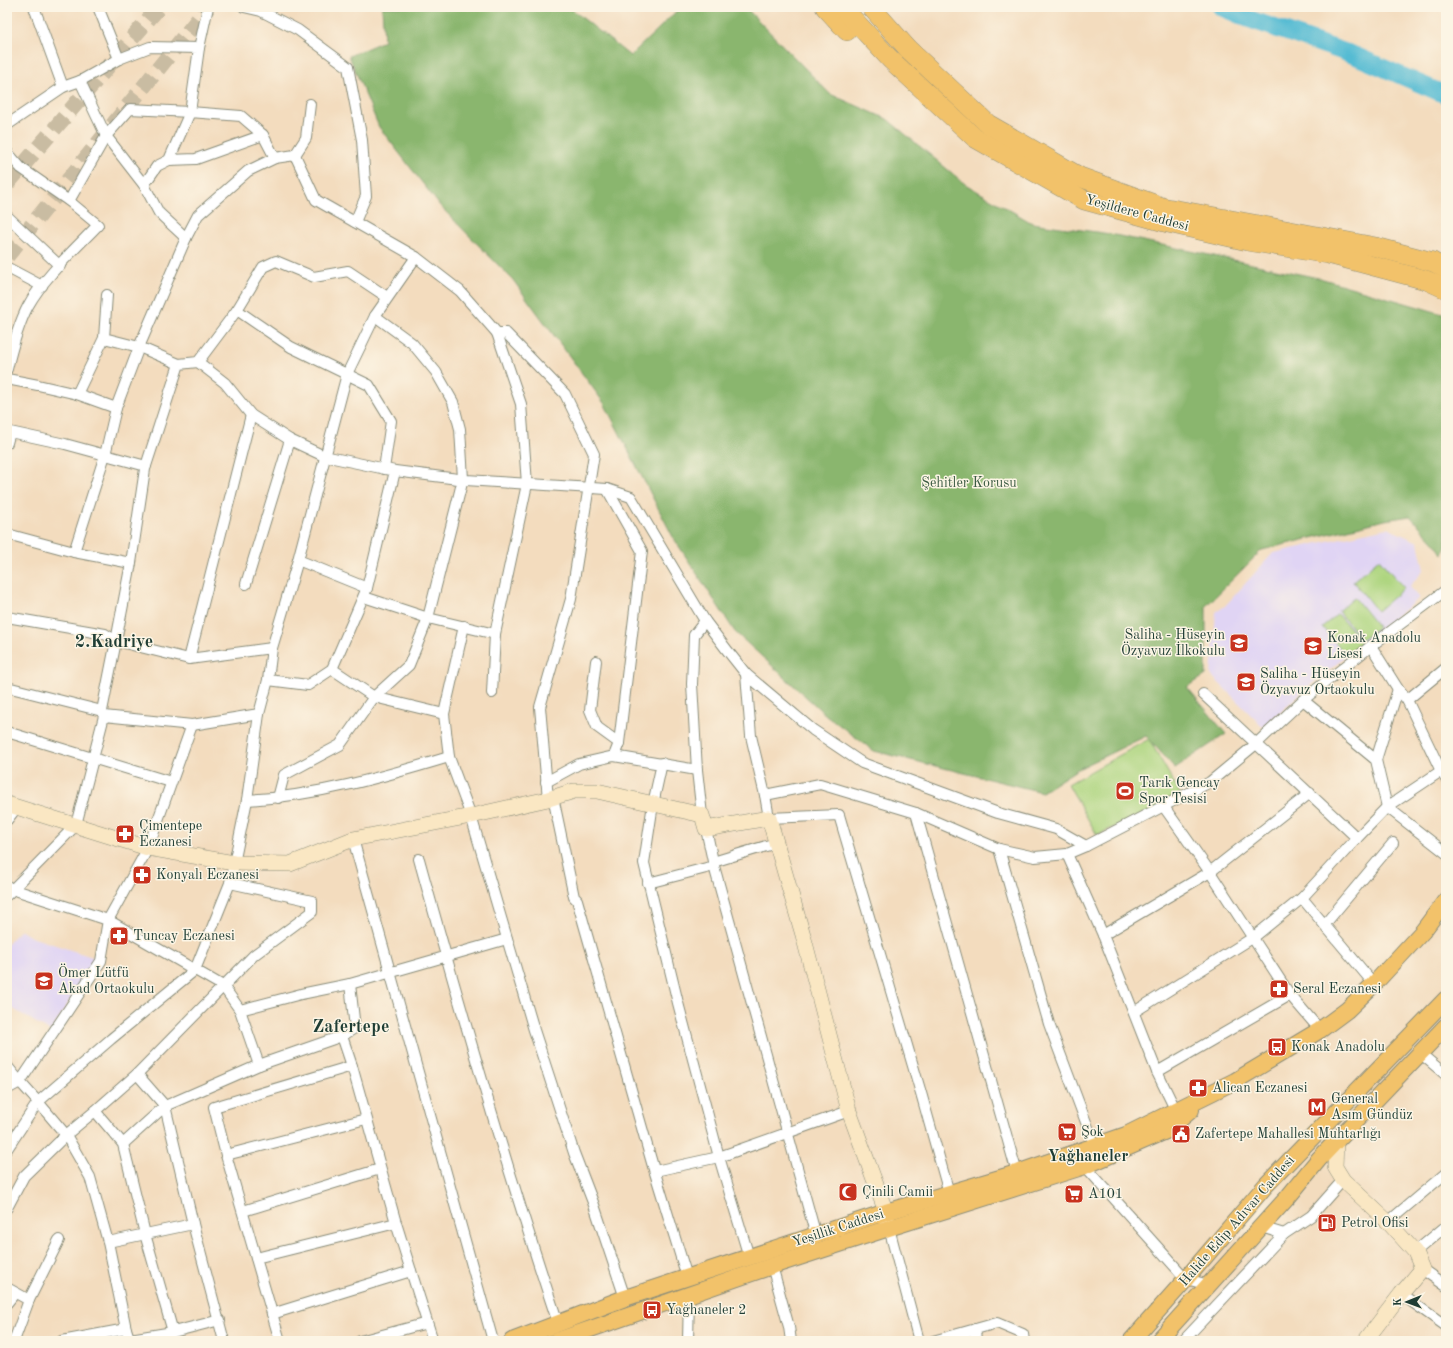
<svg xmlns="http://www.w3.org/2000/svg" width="1453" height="1348" viewBox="0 0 1453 1348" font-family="'Old Standard TT',serif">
<rect width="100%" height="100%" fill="#fcf5e5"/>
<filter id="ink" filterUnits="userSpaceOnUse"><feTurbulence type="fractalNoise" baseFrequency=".025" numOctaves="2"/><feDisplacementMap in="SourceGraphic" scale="8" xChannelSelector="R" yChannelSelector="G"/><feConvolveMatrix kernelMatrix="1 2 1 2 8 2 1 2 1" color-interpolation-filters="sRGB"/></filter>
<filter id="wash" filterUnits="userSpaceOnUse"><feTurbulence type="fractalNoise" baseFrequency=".012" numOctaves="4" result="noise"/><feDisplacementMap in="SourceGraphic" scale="16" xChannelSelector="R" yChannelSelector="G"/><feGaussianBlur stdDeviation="0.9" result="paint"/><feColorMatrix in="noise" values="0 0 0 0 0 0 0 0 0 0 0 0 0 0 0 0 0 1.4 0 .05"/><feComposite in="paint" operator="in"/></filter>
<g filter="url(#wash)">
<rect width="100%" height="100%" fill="#f3dcbe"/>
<g fill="#e0d4f4">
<path d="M1387 528 1418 542 1424 570 1409 587 1419 598 1309 686 1263 727 1211 675 1216 612 1225 606 1273 553Z"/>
<path d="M20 930 31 937 95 958 51 1032 7 1005V945Z"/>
</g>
<g fill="#aed580" stroke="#66895a">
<path d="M1379 559 1404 588 1377 611 1353 581Z"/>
<path d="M1354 597 1378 627 1362 640 1338 611Z"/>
<path d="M1338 614 1362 643 1347 656 1322 627Z"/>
<path d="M1149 739 1182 797 1097 835 1068 784Z"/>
</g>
<path fill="#8ab66e" stroke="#547a51" d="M382 7H569L630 56 681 7H745L830 94 887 119 965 184 1032 223 1110 234 1323 279 1446 315V547L1442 554 1436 544 1410 516 1385 520 1262 550 1206 606V675L1187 687 1226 734 1175 768 1146 736 1076 770 1042 792 874 751 826 715 735 632 673 537 604 403 513 280 441 207 379 127 349 56 384 41Z"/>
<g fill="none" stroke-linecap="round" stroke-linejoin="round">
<path stroke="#55bbd3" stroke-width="18" d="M1221 7 1249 19 1356 56 1446 95"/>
</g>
</g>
<g filter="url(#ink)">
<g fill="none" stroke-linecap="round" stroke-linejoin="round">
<g stroke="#c9bca2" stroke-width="16" stroke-dasharray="16 8" stroke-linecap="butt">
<path d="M7 184 159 7"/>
<path d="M7 256 208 7"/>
</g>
<g stroke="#898c79" stroke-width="12">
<g id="street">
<path d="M34 7 63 87"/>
<path d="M98 7 119 59"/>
<path d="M244 7 261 11 298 30 348 67 362 140 366 196 355 222"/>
<path d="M199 48 208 7"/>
<path d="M80 81 106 136 144 185 159 213 186 238 139 347 104 338 107 295"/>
<path d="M7 125 63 87 80 81 119 59 150 47 199 48 190 112 130 109 106 136 69 201 98 225C76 248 43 278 28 306 18 325 12 348 7 369"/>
<path d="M7 152 21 168 69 201"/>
<path d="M295 155 306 138 310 104"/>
<path d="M169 160 196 159 263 135 275 158"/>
<path d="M144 185 157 166 169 160 190 112 241 116 263 135"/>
<path d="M7 216 60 266"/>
<path d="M186 238 198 215 248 171 275 158 295 155 316 200 416 257 460 291 497 333H506L565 394 594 454 571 599 540 707 548 799"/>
<path d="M8 268 42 286"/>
<path d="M237 310 291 347 369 385 391 421 384 469"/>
<path d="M198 362 225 383 251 415 290 440 324 456 395 471 466 480 607 489 631 497 705 621 727 650 746 674 813 730 862 763 998 813 1056 829 1086 846"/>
<path d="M7 379 38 385 77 394 104 338"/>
<path d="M77 394 116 408"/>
<path d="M7 443 10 432 65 444 146 466"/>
<path d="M607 489 642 551 619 743 614 756"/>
<path d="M7 534 74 552 131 563 145 469 179 364 198 362 237 310 263 267 276 261 314 277 348 271 387 297"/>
<path d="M74 552 105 455 116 408 139 347 179 364"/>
<path d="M298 560 367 588"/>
<path d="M131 563 116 641 189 659 272 648"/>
<path d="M246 584 290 440"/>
<path d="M364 597 428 618 495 634"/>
<path d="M7 617 105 634 116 641 102 711 104 716 192 725 259 714"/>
<path d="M464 626 444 714 449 757 471 816 534 1030 574 1153 594 1205 625 1298"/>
<path d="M1371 646 1398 689 1407 700 1441 771 1446 779"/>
<path d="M189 659 251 415"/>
<path d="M596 661 590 710 597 727 619 743"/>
<path d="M332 669 374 697 444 714"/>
<path d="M746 674 751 736 765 795 769 818 839 815 921 1093 949 1193"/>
<path d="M268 680 308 685 332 669 367 588 395 471"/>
<path d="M7 687 102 711"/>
<path d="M492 693 495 634 527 484 521 404 497 333"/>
<path d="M1203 694 1357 838"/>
<path d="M1303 700 1376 760 1387 807 1446 853"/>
<path d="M1407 700 1446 668"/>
<path d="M7 732 171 782"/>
<path d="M1376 760 1398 689"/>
<path d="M662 763 653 804 644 863 678 1003 719 1157 749 1257"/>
<path d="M546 782 579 764 614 756 697 770"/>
<path d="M765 795 820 784 916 813 999 849 1035 857 1067 854 1086 846 1210 782 1256 744 1303 700 1371 646 1446 590"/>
<path d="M553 797 574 897 577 900 652 1163 687 1277"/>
<path d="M278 798 284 775 340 745 374 697 409 665 428 618 463 479 460 429 453 402 436 372 412 343 375 316"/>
<path d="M247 800C316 796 383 777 449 757"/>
<path d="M1164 807 1210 872 1290 995 1320 1030"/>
<path d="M916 813 1017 1173"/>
<path d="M702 815 697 770 692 684 694 635 705 621"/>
<path d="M7 820 17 807"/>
<path d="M706 829 714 866 816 1236"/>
<path d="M353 839 493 1341"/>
<path d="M999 849 1049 1024 1095 1146"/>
<path d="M1067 854 1103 935 1157 1072 1176 1111"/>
<path d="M419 859C462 1015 507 1170 558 1323"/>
<path d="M713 862 776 843"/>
<path d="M648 883 714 866"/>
<path d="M7 886 12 889 108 920 223 986 240 1010 259 1065"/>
<path d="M7 895 76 825 104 716"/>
<path d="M1302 898 1374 984"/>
<path d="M1325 924 1393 843"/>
<path d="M1103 935 1210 872 1310 793"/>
<path d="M240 1010 301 994 350 984 507 939"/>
<path d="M1134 1012 1254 937 1302 898 1357 838 1387 807 1441 771"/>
<path d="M342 1036 352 1066 396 1223 433 1341"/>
<path d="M1420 1053 1446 1075"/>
<path d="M7 1066 20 1082 7 1089"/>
<path d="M1157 1072 1290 995"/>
<path d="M137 1074 165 1106 193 1224 224 1341"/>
<path d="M95 1111 123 1144 145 1234 173 1332"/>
<path d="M123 1144 165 1106 259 1065 342 1036 355 1028 350 984"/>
<path d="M7 1149 38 1102 20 1082 101 961 108 920 148 848 192 725"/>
<path d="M226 1155 366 1119"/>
<path d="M1085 1166 1186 1279 1209 1285"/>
<path d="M655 1171 719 1157 849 1111"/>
<path d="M7 1208 24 1176 66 1135 95 1111 137 1074 254 955 312 912V901L230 883"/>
<path d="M243 1211 380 1169"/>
<path d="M1388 1222 1446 1173"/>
<path d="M889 1228 919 1341"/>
<path d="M1284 1234 1311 1216 1343 1180"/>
<path d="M108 1242 193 1224"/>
<path d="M1415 1252 1446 1226"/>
<path d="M256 1258 396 1223"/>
<path d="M772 1266 789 1327 791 1341"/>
<path d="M1422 1269 1446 1286"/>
<path d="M7 1288 29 1300"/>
<path d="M1401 1294 1446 1326"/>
<path d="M7 1303 15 1293"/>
<path d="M272 1314 411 1271"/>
<path d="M975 1329 976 1341"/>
<path d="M130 1339 173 1332 220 1320"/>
<path d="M14 1341 29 1300 59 1240"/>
<path d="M62 1341 126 1329"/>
<path d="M130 1341 126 1329 108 1242 90 1177 66 1135 38 1102 111 1039 195 970 230 883 247 800 259 714 268 680 272 648 298 560 347 374 375 316 416 257"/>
<path d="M280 1341 226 1155 214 1107 352 1066"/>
<path d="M360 1341 427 1323"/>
<path d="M688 1341 689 1296"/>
<path d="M933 1341 997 1323 1023 1334 1024 1341"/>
<path d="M1183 1341 1284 1234 1261 1227"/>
</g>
</g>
<g stroke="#898c79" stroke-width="16">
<g id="secondary">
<path d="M7 804 148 848 234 863 290 864 353 839 471 816 548 799 574 791H597L702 815 706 829 769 818 803 935 849 1111 886 1212 888 1224"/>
<path d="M1336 1141 1335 1167 1343 1180 1388 1222 1415 1252 1422 1269 1401 1294 1365 1341"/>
</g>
</g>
<g stroke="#898c79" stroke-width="18">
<g id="primary">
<path d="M512 1341 625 1298 886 1212 1017 1173 1126 1135 1235 1081 1320 1030 1347 1010 1374 984 1423 931 1446 900"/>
<path d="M556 1341 772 1266 889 1228 1085 1166 1166 1131 1191 1110"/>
<path d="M1131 1341 1186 1279 1266 1185 1446 999"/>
<path d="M1158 1341 1288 1197 1319 1159 1446 1026"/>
</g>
</g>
<g stroke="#898c79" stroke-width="20">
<g id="highway">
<path d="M825 7 847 31"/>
<path d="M842 7 891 60 975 138 1084 200 1168 223 1247 241 1328 254 1426 280 1446 289"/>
<path d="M871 7 908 49 988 124 1080 177 1162 207 1376 247 1433 262 1446 269"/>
</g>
</g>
<use href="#street" stroke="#fff" stroke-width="10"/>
<use href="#secondary" stroke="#fae7c3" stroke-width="15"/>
<use href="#primary" stroke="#f2c26a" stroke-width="16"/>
<use href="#highway" stroke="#f2c26a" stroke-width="19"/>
</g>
</g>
<defs>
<g id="school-square" transform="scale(1)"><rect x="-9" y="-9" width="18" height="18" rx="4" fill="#c8321e" stroke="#fcf5e5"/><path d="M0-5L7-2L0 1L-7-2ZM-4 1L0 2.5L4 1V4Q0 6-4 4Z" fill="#fff"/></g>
<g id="stadium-square" transform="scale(1)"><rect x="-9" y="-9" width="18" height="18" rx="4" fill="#c8321e" stroke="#fcf5e5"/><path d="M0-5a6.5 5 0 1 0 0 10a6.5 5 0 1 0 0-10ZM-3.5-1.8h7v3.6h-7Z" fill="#fff"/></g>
<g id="pharmacy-square" transform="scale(1)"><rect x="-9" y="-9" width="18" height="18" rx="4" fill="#c8321e" stroke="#fcf5e5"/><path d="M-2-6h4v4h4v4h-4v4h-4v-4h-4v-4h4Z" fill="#fff"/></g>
<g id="bus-square" transform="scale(1)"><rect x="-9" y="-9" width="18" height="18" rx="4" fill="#c8321e" stroke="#fcf5e5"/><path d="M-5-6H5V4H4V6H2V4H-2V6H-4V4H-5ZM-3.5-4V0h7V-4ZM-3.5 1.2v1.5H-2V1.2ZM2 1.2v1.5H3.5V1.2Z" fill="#fff"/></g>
<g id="metro-square" transform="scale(1)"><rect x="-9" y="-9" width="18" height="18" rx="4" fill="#c8321e" stroke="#fcf5e5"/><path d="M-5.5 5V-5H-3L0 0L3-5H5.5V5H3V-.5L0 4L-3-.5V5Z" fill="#fff"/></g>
<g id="supermarket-square" transform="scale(1)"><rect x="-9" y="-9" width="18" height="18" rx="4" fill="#c8321e" stroke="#fcf5e5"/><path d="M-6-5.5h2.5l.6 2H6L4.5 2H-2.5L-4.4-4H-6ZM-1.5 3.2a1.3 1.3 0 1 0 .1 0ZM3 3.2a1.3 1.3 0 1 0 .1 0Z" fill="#fff"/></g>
<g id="civic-square" transform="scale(1)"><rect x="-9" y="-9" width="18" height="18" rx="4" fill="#c8321e" stroke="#fcf5e5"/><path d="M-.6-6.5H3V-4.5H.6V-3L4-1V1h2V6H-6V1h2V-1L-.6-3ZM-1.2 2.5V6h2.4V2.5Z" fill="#fff"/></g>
<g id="mosque-square" transform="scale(1)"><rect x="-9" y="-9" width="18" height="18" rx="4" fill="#c8321e" stroke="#fcf5e5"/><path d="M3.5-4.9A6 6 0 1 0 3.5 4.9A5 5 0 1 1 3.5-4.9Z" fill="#fff"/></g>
<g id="fuel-square" transform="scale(1)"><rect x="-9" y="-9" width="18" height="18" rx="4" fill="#c8321e" stroke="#fcf5e5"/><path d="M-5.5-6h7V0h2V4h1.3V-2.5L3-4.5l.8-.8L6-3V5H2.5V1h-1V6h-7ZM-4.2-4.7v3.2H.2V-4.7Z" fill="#fff"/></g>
</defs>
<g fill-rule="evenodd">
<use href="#school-square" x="1239" y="643"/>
<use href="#school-square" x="1313" y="646"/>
<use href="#school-square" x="1246" y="682"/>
<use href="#stadium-square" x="1125" y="791"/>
<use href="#pharmacy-square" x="125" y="834"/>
<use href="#pharmacy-square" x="142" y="875"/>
<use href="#pharmacy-square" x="119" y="936"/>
<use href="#school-square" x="44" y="981"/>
<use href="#pharmacy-square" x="1279" y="989"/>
<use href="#bus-square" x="1277" y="1047"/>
<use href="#pharmacy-square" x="1198" y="1088"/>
<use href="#metro-square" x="1317" y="1107"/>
<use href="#supermarket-square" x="1067" y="1132"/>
<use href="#civic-square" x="1181" y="1134"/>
<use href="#mosque-square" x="848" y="1192"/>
<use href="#supermarket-square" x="1074" y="1194"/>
<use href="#fuel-square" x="1327" y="1223"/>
<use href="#bus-square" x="652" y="1310"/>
</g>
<g text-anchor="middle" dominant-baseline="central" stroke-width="3" stroke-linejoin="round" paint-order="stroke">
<g font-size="14" fill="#1f3d34" stroke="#fcf5e5">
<text transform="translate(1137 213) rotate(15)">Yeşildere Caddesi</text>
<text transform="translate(1237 1221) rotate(-49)">Halide Edip Adıvar Caddesi</text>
<text transform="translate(838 1228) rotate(-18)">Yeşillik Caddesi</text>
</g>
<g font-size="14" fill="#3c5b43" stroke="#fcf5e5">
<text x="969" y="483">Şehitler Korusu</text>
</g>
<g font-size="14" fill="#1f3d34" stroke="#fcf5e5" text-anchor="start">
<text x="1225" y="635" text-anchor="end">Saliha - Hüseyin<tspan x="1225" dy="16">Özyavuz İlkokulu</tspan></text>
<text x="1327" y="638">Konak Anadolu<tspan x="1327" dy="16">Lisesi</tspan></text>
<text x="1260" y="674">Saliha - Hüseyin<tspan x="1260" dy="16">Özyavuz Ortaokulu</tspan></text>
<text x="1139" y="783">Tarık Gencay<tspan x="1139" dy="16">Spor Tesisi</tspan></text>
<text x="139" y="826">Çimentepe<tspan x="139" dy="16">Eczanesi</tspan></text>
<text x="156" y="875">Konyalı Eczanesi</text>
<text x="133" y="936">Tuncay Eczanesi</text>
<text x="58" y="973">Ömer Lütfü<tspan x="58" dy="16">Akad Ortaokulu</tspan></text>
<text x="1293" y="989">Seral Eczanesi</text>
<text x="1291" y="1047">Konak Anadolu</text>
<text x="1212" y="1088">Alican Eczanesi</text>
<text x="1331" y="1099">General<tspan x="1331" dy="16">Asım Gündüz</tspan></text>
<text x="1081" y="1132">Şok</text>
<text x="1195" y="1134">Zafertepe Mahallesi Muhtarlığı</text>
<text x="862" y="1192">Çinili Camii</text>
<text x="1088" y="1194">A101</text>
<text x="1341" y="1223">Petrol Ofisi</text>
<text x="666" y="1310">Yağhaneler 2</text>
</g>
<g font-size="16" font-weight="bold" fill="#1f3d34" stroke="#fcf5e5">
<text x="1088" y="1157">Yağhaneler</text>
</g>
<g font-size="18" font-weight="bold" fill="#1f3d34" stroke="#fcf5e5">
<text x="114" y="642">2.Kadriye</text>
<text x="351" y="1027">Zafertepe</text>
</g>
</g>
<rect width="1453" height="1348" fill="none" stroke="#fcf5e5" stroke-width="24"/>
<g transform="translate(1407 1302) rotate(269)" stroke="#fcf5e5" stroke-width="3" paint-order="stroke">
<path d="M0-3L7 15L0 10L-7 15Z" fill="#1f3d34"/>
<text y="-6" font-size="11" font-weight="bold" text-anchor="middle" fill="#1f3d34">K</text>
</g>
</svg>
